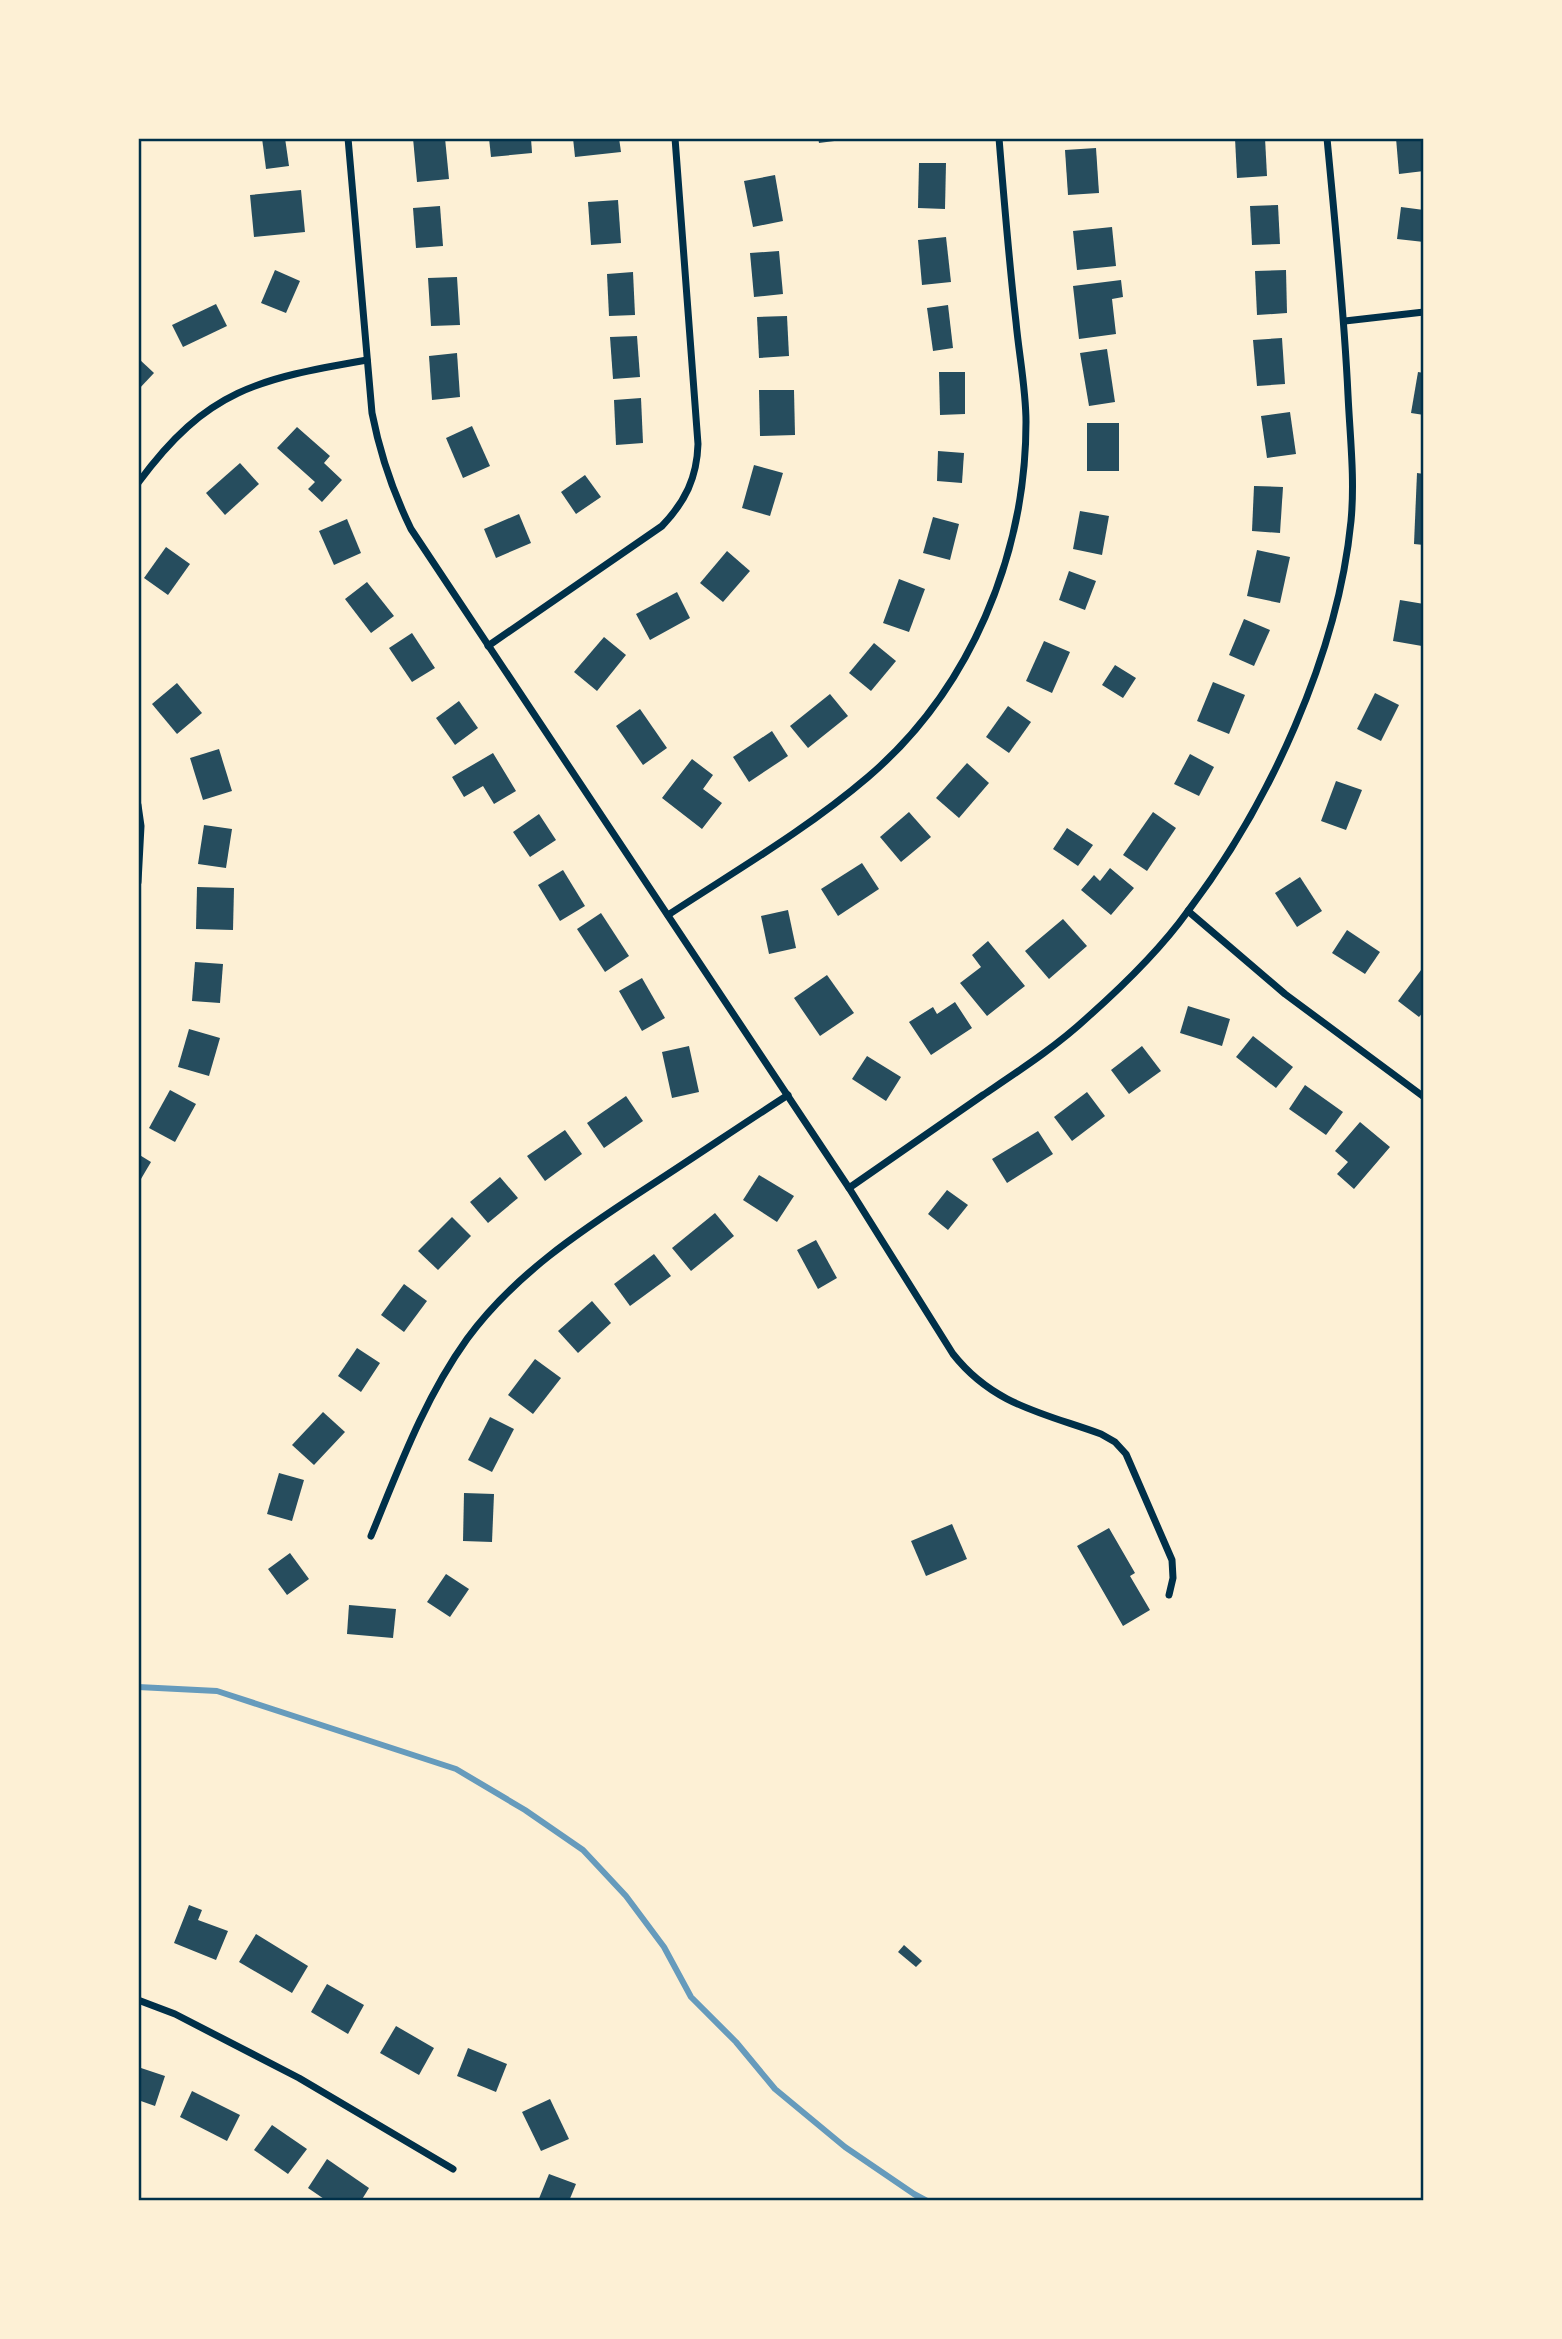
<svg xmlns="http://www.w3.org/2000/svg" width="1562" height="2339" viewBox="0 0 1562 2339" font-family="'Titillium Web',sans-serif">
<rect width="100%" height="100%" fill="#fdf0d5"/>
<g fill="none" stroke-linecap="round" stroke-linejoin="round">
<path stroke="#669bbc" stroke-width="6" d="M138 1687 217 1691 456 1769 525 1810 583 1850 626 1896 664 1947 691 1997 736 2042 775 2089 845 2147 914 2194 927 2201"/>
</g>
<g fill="#264d5e">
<path d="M262 138H285L289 166 266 169Z"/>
<path d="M413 138H445L449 179 417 182Z"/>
<path d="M489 138H531L532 153 491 157Z"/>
<path d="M573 138H619L621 152 575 157Z"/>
<path d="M818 138H842V140L819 143Z"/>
<path d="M1235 138H1265L1267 176 1237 178Z"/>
<path d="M1396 138H1422L1424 171 1399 174Z"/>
<path d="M1096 148 1099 193 1068 195 1065 150Z"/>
<path d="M919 163H946L945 209 918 208Z"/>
<path d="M775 175 783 221 753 227 744 181Z"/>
<path d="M301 190 305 232 254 237 250 195Z"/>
<path d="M618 200 621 243 591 245 588 202Z"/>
<path d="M1278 205 1280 244 1252 245 1250 206Z"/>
<path d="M440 206 443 246 416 248 413 208Z"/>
<path d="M1401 207 1424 210V242L1397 239Z"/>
<path d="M1112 227 1116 266 1077 270 1073 231Z"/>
<path d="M946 237 951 282 922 285 918 240Z"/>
<path d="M779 251 783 294 754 297 750 253Z"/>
<path d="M275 270 300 281 286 313 261 303Z"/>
<path d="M1286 270 1287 313 1257 315 1255 271Z"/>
<path d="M633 272 635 315 609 316 607 274Z"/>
<path d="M457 277 460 325 431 326 428 278Z"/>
<path d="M1121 280 1123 297 1112 299 1116 334 1079 339 1073 286Z"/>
<path d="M216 304 227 326 183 347 172 325Z"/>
<path d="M948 305 953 348 933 351 927 308Z"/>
<path d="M787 316 789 356 759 358 757 317Z"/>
<path d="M637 336 640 377 613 379 610 337Z"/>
<path d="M1282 338 1285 384 1257 386 1253 340Z"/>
<path d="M1107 349 1115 402 1089 406 1080 353Z"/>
<path d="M457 353 460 397 432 400 429 356Z"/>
<path d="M138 358 154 373 138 390Z"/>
<path d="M939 372H965V414L940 415Z"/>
<path d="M1418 372 1424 373V415L1411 413Z"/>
<path d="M759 390H794L795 435 760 436Z"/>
<path d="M641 398 643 443 616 445 614 400Z"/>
<path d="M1290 412 1296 454 1267 458 1261 416Z"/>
<rect x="1087" y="423" width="32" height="48"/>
<path d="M472 426 490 466 463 478 446 438Z"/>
<path d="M297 427 330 456 324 463 342 480 322 502 308 489 315 482 277 448Z"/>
<path d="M938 451 964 453 962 483 937 481Z"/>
<path d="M240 463 259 484 225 515 206 493Z"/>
<path d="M754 465 783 473 770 516 742 508Z"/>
<path d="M1417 473 1424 474V545L1414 544Z"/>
<path d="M585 475 601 497 576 514 561 492Z"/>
<path d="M1254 486 1283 487 1280 533 1252 531Z"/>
<path d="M1080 511 1109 516 1102 555 1073 549Z"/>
<path d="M519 514 531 543 496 558 484 529Z"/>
<path d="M933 517 959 524 950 560 923 553Z"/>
<path d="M347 519 361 553 334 565 319 531Z"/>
<path d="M166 547 190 564 168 595 144 578Z"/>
<path d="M1257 550 1290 557 1280 603 1247 596Z"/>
<path d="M727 551 750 571 723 602 700 583Z"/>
<path d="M1069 571 1096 581 1085 610 1059 600Z"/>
<path d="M899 579 925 589 909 632 883 623Z"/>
<path d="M367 582 394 616 371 633 345 599Z"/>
<path d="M677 592 690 618 650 640 636 614Z"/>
<path d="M1400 600 1424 604 1422 646 1393 641Z"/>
<path d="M1244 619 1270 630 1254 666 1229 655Z"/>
<path d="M412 633 435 668 412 682 389 648Z"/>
<path d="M604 637 626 655 597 691 574 672Z"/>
<path d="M1044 641 1070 652 1052 693 1026 681Z"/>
<path d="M874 643 896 661 871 691 849 673Z"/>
<path d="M1115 665 1136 678 1123 698 1102 685Z"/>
<path d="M1213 682 1245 695 1229 734 1197 721Z"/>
<path d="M177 683 202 713 177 734 152 704Z"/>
<path d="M1375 693 1399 705 1381 741 1357 729Z"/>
<path d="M830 694 848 716 808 748 790 726Z"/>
<path d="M459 701 478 728 455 745 436 718Z"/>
<path d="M1008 706 1031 722 1009 753 986 737Z"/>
<path d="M640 709 667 748 643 765 616 726Z"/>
<path d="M772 731 788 756 749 782 733 757Z"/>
<path d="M219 749 232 791 203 800 190 758Z"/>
<path d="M493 753 516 791 494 804 483 786 464 797 452 777Z"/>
<path d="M1190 754 1214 767 1199 796 1174 784Z"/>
<path d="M692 759 713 775 703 789 722 803 702 829 662 798Z"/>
<path d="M967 763 989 783 959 818 936 798Z"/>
<path d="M1336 781 1362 790 1346 830 1321 821Z"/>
<path d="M909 812 931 837 901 862 880 837Z"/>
<path d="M1153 812 1176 828 1147 871 1123 855Z"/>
<path d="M539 814 556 840 530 857 513 832Z"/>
<path d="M204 825 232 829 226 868 198 864Z"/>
<path d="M1067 828 1093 845 1078 866 1053 849Z"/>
<path d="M862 863 879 889 838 916 821 889Z"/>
<path d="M1110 868 1134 888 1111 915 1081 890 1094 875 1100 881Z"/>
<path d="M563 870 585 906 560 921 538 885Z"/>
<path d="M1300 877 1322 911 1297 927 1275 893Z"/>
<path d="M197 887 234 888 233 930 196 929Z"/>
<path d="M788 910 796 948 769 954 761 916Z"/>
<path d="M601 913 629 956 605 972 577 929Z"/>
<path d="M1063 919 1087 946 1049 979 1025 951Z"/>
<path d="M1347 930 1380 952 1365 974 1332 953Z"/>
<path d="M988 941 1025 986 987 1016 960 983 981 967 972 955Z"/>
<path d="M195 962 223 964 220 1003 192 1001Z"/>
<path d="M1424 966V1011L1419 1017 1398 1001Z"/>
<path d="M827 975 854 1013 820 1036 794 998Z"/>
<path d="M642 978 665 1018 642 1031 619 991Z"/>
<path d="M955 1002 972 1028 931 1055 909 1022 933 1007 937 1014Z"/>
<path d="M1188 1006 1230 1019 1222 1046 1180 1033Z"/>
<path d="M189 1029 220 1038 209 1076 178 1067Z"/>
<path d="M1253 1036 1293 1067 1276 1088 1236 1057Z"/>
<path d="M689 1046 699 1092 672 1098 662 1052Z"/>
<path d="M1142 1046 1161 1071 1129 1094 1111 1070Z"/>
<path d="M867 1056 901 1077 886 1101 852 1079Z"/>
<path d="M1305 1085 1343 1112 1326 1135 1289 1109Z"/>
<path d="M170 1090 196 1104 175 1142 149 1128Z"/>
<path d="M1087 1092 1105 1116 1072 1141 1054 1117Z"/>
<path d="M626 1096 643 1121 604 1148 587 1123Z"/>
<path d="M1360 1122 1390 1147 1354 1189 1337 1174 1348 1162 1335 1151Z"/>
<path d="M565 1130 582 1154 545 1181 527 1156Z"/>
<path d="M1038 1131 1053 1154 1007 1183 992 1159Z"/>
<path d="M138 1154 151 1162 138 1184Z"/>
<path d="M759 1175 794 1196 777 1222 743 1200Z"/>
<path d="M500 1177 518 1198 488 1223 470 1202Z"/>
<path d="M947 1190 968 1205 948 1230 928 1214Z"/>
<path d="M715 1213 734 1236 691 1271 672 1248Z"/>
<path d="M452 1217 471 1236 438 1270 418 1251Z"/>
<path d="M816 1240 837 1278 818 1289 797 1250Z"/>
<path d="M654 1254 671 1276 630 1306 614 1284Z"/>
<path d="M404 1284 427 1301 404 1332 381 1315Z"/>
<path d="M592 1301 611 1323 578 1353 558 1331Z"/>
<path d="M357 1348 380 1363 361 1392 338 1376Z"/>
<path d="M535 1359 561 1378 533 1414 508 1395Z"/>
<path d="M323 1412 345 1432 314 1465 292 1445Z"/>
<path d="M490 1417 514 1429 492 1472 468 1460Z"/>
<path d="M279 1473 304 1480 292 1521 267 1514Z"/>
<path d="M464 1493 494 1494 492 1542 463 1541Z"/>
<path d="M952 1524 967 1559 926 1576 911 1541Z"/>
<path d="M1109 1528 1135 1573 1130 1576 1150 1610 1123 1626 1077 1546Z"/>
<path d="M290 1553 309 1579 287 1595 268 1569Z"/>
<path d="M446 1574 469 1589 450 1617 427 1602Z"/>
<path d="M349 1605 396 1609 393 1638 347 1634Z"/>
<path d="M189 1905 202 1910 198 1920 228 1931 216 1960 174 1943Z"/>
<path d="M256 1934 308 1966 292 1993 239 1962Z"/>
<path d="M904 1945 922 1961 916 1967 898 1952Z"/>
<path d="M327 1984 364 2005 348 2034 311 2012Z"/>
<path d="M396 2026 434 2048 419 2075 380 2053Z"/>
<path d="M468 2048 507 2064 496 2092 457 2076Z"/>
<path d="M138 2067 165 2076 155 2106 138 2100Z"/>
<path d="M192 2091 240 2115 227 2141 180 2117Z"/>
<path d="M550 2099 569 2139 541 2151 522 2112Z"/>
<path d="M272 2125 307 2149 288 2174 254 2150Z"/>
<path d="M327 2159 369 2188 361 2201H327L308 2188Z"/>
<path d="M549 2174 576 2184 569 2201H538Z"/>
</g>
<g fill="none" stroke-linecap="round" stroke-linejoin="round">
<g stroke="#003049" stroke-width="7">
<path d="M348 138 372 413C380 454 392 490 411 529L849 1188 953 1354C993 1405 1043 1413 1101 1434L1115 1442 1126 1454 1172 1560 1173 1578 1169 1595"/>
<path d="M1345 321 1424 312"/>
<path d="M138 483C207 389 258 379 367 360"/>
<path d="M488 646 662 526C685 502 697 478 698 444L675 138"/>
<path d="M138 805 141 826 138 882"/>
<path d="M1188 911 1285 994 1424 1097"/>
<path d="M668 915C735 871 806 830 868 777 970 690 1026 555 1026 422 1026 389 1019 355 1016 322 1009 261 1004 200 999 138"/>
<path d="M849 1188C894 1157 938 1126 983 1095 1020 1070 1057 1046 1089 1016 1125 984 1160 950 1188 911 1269 805 1338 654 1351 521 1355 479 1350 437 1348 395 1344 309 1335 224 1327 138"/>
<path d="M371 1536C399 1468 424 1399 467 1339 514 1275 579 1232 645 1189 693 1158 740 1126 788 1095"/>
<path d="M138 2000 175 2014 299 2078 453 2169"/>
</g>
</g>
<rect width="1562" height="2339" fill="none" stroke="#fdf0d5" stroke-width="280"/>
<rect x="140" y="140" width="1282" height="2059" fill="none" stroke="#003049" stroke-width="2.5"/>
</svg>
